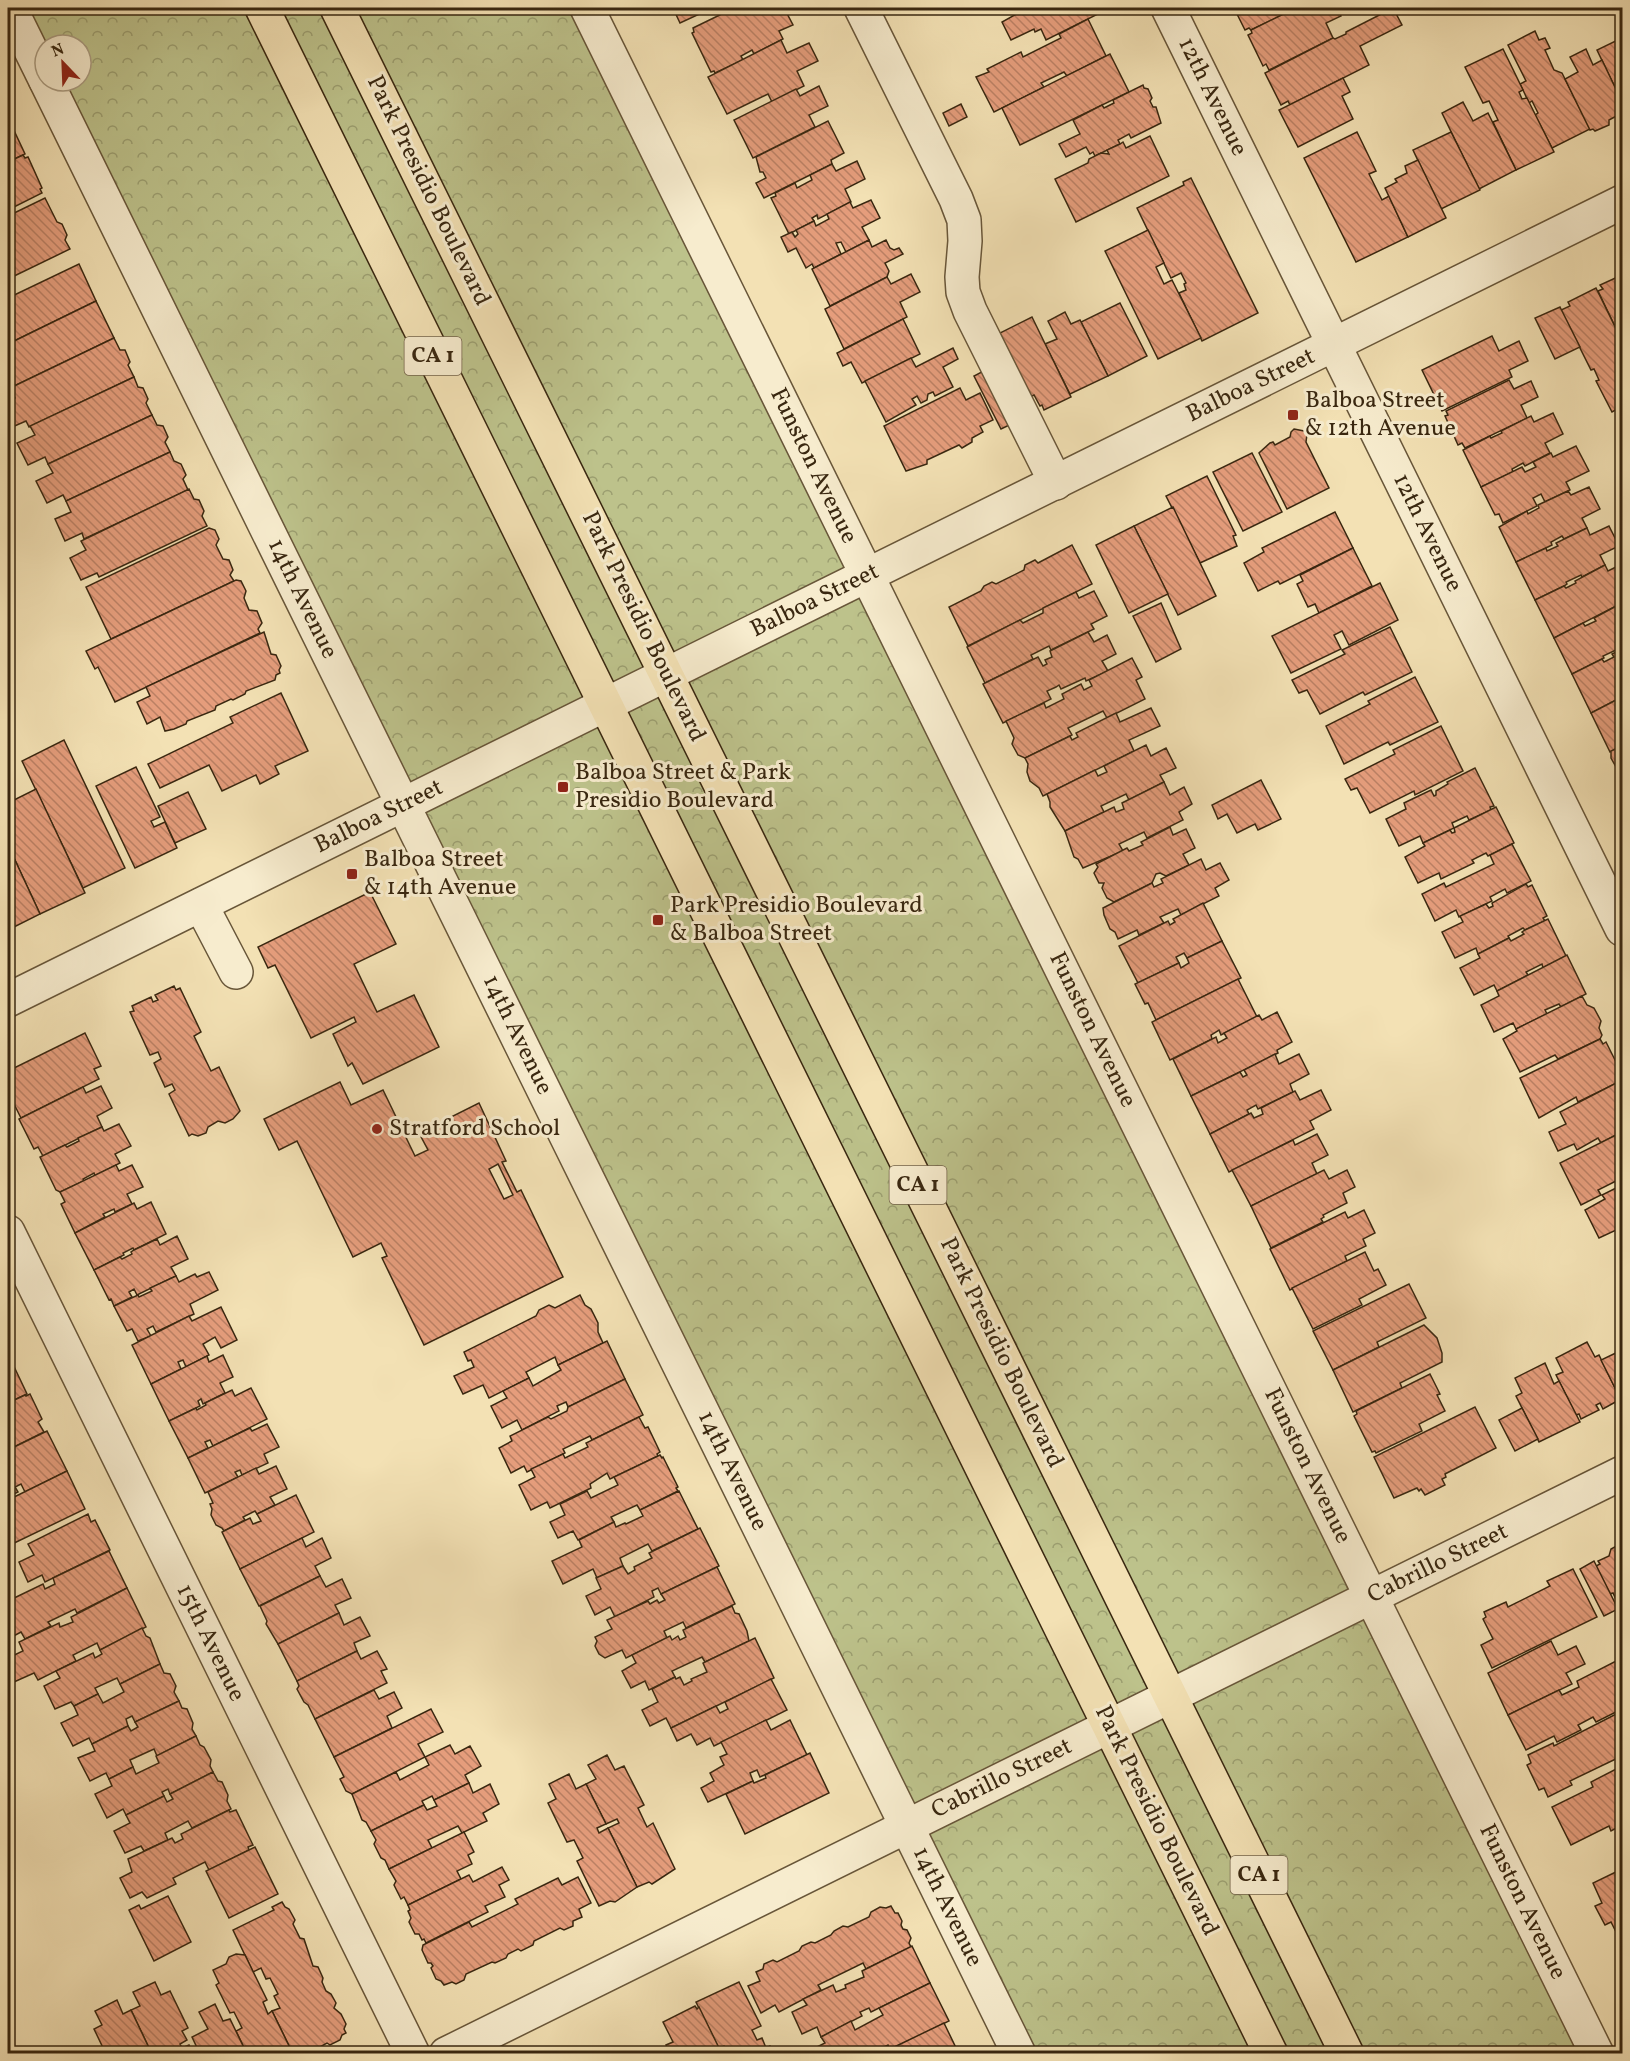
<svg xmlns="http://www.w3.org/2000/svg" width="1630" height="2061" viewBox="0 0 1630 2061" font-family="Vollkorn,serif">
<defs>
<pattern id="forest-crowns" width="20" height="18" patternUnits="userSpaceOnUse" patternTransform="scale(1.5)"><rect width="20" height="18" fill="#bdc28b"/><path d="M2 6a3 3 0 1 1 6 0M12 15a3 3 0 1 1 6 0" fill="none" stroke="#9b9e70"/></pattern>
<pattern id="building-back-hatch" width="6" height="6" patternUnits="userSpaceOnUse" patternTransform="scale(1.5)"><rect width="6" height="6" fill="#e59d7c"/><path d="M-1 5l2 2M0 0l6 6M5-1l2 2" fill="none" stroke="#bb8064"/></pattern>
</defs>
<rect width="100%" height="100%" fill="#f3e1b4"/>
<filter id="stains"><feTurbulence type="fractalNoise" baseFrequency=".00333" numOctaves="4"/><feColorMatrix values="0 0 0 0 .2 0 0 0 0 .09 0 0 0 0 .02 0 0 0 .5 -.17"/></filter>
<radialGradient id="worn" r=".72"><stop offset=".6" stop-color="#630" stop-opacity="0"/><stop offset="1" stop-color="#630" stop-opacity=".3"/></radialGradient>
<path fill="url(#forest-crowns)" stroke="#7b744e" stroke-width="1.5" d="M10 8H587L1596 2053H1019L46 81H81V45H45Z"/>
<g fill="url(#building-back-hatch)" stroke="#392710" stroke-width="1.5" fill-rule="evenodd">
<path d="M673 8H702L704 12 680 23Z"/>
<path d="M734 8H767L769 12 777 8H784L793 25 779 31 783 39 754 54 752 50 741 56 743 60 715 73 714 71 711 72 692 33 694 32 693 28Z"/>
<path d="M1027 8H1103L1104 9 1097 12 1098 14 1046 40 1041 29 1035 32 1034 29 1011 40 1002 22Z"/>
<path d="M1234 8H1296L1251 30 1249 28 1245 30Z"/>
<path d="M1296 8H1337L1341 16 1326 23 1333 38 1269 70 1266 64 1263 66 1248 35 1252 33 1251 30Z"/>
<path d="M1393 8 1402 25 1360 46 1369 65 1290 105 1288 101 1281 105 1265 73 1333 38 1335 39 1346 34V32Z"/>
<path d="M1088 19 1106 56 1067 76 1064 72 1041 83 1044 87 994 112 976 77 989 72 987 69 1021 52 1023 57 1061 38 1059 34Z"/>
<path d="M1622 23V102L1597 50 1622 38 1616 26Z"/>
<path d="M1535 31 1539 40 1545 38 1550 48 1545 50 1554 70 1562 73 1590 129 1552 148 1535 115 1538 113 1532 101 1529 103 1523 90 1520 84 1526 81 1508 45Z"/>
<path d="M781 40 787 53 809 43 818 61 797 71 804 86 772 102 768 94 727 114 708 77Z"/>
<path d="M1503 49 1523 90 1519 92 1522 99 1527 98 1554 152 1516 170 1493 122 1498 120 1489 101 1483 103 1465 67Z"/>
<path d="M1586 49 1593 65 1602 60 1622 102V113L1609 120V125L1595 131 1593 129 1590 130 1565 79 1578 72 1570 57Z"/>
<path d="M1110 54 1129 92 1020 145 1002 108Z"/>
<path d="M1343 78 1350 92 1342 96 1353 119 1298 147 1279 110Z"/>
<path d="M1143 85 1144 88 1148 89 1152 98 1150 101 1153 107H1156L1161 123 1131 138 1129 134 1118 140 1120 144 1095 156 1093 152 1090 154 1086 147 1066 157 1059 144 1080 134 1073 120 1102 105 1104 108 1114 103 1113 100Z"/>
<path d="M819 86 828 106 809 115 815 127 753 158 734 120 796 89 800 96Z"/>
<path d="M1463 102 1473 121 1488 113 1516 170 1479 189 1442 113Z"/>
<path d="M961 104 967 117 949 126 943 113Z"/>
<path d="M828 121 844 153 831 160 832 164 764 198 756 183 766 178 763 172H760L756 157Z"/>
<path d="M8 122H10L25 154 8 162Z"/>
<path d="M1357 132 1376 171 1369 174 1382 200 1389 196 1408 237 1356 262 1304 158Z"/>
<path d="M1451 132 1480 190 1441 209 1413 150Z"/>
<path d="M1150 136 1169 176 1076 222 1055 179 1088 163 1089 159 1101 153 1109 154 1107 150 1120 144 1123 142 1126 148Z"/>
<path d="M23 155 25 158 28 157 42 188 40 189 42 193 8 210V162Z"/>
<path d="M1418 160 1446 218 1408 237 1385 188 1397 182 1395 179 1407 173 1405 166Z"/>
<path d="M857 161 865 179 845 189 851 202 818 219 817 215 812 218 814 221 789 234 771 198 776 196 775 193 795 183 797 188 812 180 810 175 832 164 836 171Z"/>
<path d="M1191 178 1258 313 1202 341 1179 293 1186 290 1184 284 1186 283 1181 273 1171 278 1137 208 1184 185 1183 182Z"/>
<path d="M45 198 57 222 62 224 67 235 65 240 70 249 8 279V216Z"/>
<path d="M871 200 880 218 862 227 869 240 846 252 841 242 836 243 841 254 814 268 812 264 806 268 796 248 788 252 781 237 792 232 795 237 798 234 796 230 814 221 816 226 829 219 827 214 850 202 853 208Z"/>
<path d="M1148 230 1164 263 1156 267 1164 284 1172 280 1201 338 1158 359 1105 251Z"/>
<path d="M869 240 872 247 886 240 890 248 894 250 899 248 903 254 885 263 889 271 887 277 830 306 812 269Z"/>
<path d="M79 264 96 301 8 344V298Z"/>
<path d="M911 274 920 292 900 302 907 317 844 349 825 309 887 277 891 284Z"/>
<path d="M1622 275V341L1598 291 1603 289 1600 285Z"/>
<path d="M1596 288 1622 341V346L1619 348 1622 355V415L1619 408 1612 412 1596 381 1599 380 1594 369 1591 370 1561 310 1570 306 1568 302Z"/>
<path d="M96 301 114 338 10 388 8 383V344Z"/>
<path d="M1120 303 1147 356 1108 376 1081 322Z"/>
<path d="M1560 307 1580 347 1555 359 1535 318Z"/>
<path d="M1065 312 1071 324 1080 320 1108 376 1070 394 1045 344 1057 339 1048 321Z"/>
<path d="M1032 317 1071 397 1044 410 1042 405 1040 406 1034 395 1026 399 994 336Z"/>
<path d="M903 319 920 354 862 383 851 362 843 366 837 353Z"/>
<path d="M1492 336 1499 351 1519 341 1528 361 1509 370 1512 377 1442 411 1422 370Z"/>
<path d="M114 338 120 350H125L130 362 128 365 134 377 29 427 26 421 10 428 8 423V402L15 398 10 388Z"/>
<path d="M953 348 958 359 943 367 953 387 935 396 933 392 928 394 927 400 921 403 917 396 912 399 916 405 886 422 865 381 911 358 916 367Z"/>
<path d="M993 366 1020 420 1001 429 974 376Z"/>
<path d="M134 377 138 387 143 388 148 399 146 403 152 415 48 464 45 457 28 465 17 443 35 435 30 426Z"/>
<path d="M1509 380 1514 389 1531 381 1538 397 1521 405 1527 418 1465 448 1462 443 1458 445 1445 416 1448 415 1446 411Z"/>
<path d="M960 388 966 400 980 393 993 420 980 426 983 432 972 438V442L962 448 959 445 927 460V464L906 471 884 426Z"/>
<path d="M1553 413 1563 434 1545 443 1550 453 1525 466 1523 463 1512 469 1513 472 1481 487 1463 450 1490 436 1491 438 1502 433 1501 431 1531 416 1534 422Z"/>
<path d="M152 415 157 425 163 426 168 437 165 442 170 452 66 501 63 495 47 503 36 481 53 473 48 464Z"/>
<path d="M1294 429 1304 431 1307 434 1306 442 1329 488 1287 509 1259 453 1270 443 1273 442 1275 445 1290 437 1291 432Z"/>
<path d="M1576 446 1589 471 1566 482 1570 490 1545 502 1541 494 1533 498 1537 506 1503 523 1499 514 1495 515 1481 487 1522 467 1525 472 1536 467 1533 462 1551 453 1553 457Z"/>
<path d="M170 452 174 461 181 464 186 475 183 479 188 490 84 539 82 533 65 541 55 519 71 512 66 501Z"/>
<path d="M1252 453 1282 512 1243 531 1213 472Z"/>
<path d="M1207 476 1236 535 1233 536 1237 546 1200 563 1166 496Z"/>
<path d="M1589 487 1600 509 1582 518 1587 528 1564 539 1562 536 1551 542 1552 545 1516 562 1499 527 1527 511 1528 514 1539 508 1538 505 1568 491 1571 495Z"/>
<path d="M189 489 194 499 199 500 204 511 202 516 207 526 99 577 97 573 81 580 70 558 86 550 81 541Z"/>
<path d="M1173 507 1216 596 1178 615 1134 526Z"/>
<path d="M1335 512 1353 548 1280 584 1278 581 1258 591 1244 563 1264 552 1262 548Z"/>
<path d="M1134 526 1168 594 1129 613 1096 545Z"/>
<path d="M1609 526 1619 546 1600 555 1605 565 1582 577 1581 575 1566 582 1567 584 1564 586 1535 600 1516 562 1546 548 1547 551 1558 546 1556 543 1587 528 1590 535Z"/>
<path d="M209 528 215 530 219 539 216 545 223 559 229 560 233 570 230 575 234 581 111 639 86 587Z"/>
<path d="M1072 545 1092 584 968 646 949 607 981 591 984 586 992 582 996 584 1024 570 1025 565 1035 560 1038 563Z"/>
<path d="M1353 548 1372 586 1319 613 1315 604 1308 607 1297 584 1303 581 1300 575Z"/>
<path d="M1622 564V592L1619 594 1622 603 1554 638 1535 600 1564 586 1566 588 1576 583 1575 581 1605 565 1608 571Z"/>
<path d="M236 580 241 581 246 591 244 598 249 610 257 611 262 623 258 629 260 633 115 702 98 667 95 669 86 651Z"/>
<path d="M1380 583 1398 620 1349 645 1342 631 1334 635 1341 649 1291 673 1272 636Z"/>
<path d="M1094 591 1107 616 1091 624 1094 629 1051 650 1049 646 1031 655 1033 659 985 683 967 647 1020 620 1023 623 1043 613V608L1076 592 1079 598Z"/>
<path d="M1161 603 1181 649 1156 662 1133 616Z"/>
<path d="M1622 603V649L1619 651 1618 649 1603 656 1604 658 1572 674 1554 638 1583 623 1585 626 1596 621 1594 618Z"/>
<path d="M1390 627 1412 672 1365 695 1363 692 1320 714 1307 690 1299 693 1292 680 1345 654 1342 650Z"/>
<path d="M264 632 271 654 276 655 281 666 279 670 280 673 276 675 275 680 246 691 245 694 233 700 231 699 216 706 215 710 187 721 186 724 174 729 165 731 160 717 147 724 137 702 150 696 146 687Z"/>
<path d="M1088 632 1094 642 1107 635 1116 654 1102 661 1108 671 1086 681 1085 678 1061 689 1059 685 1056 687 1047 691 1051 699 1003 723 983 684 1038 657 1043 666 1047 664 1045 660 1052 657 1050 651Z"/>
<path d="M1622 649V697L1591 713 1572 674 1602 659 1604 662 1614 657 1612 654Z"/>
<path d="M1132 658 1142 677 1136 680 1145 699 1107 718 1103 711 1068 728 1072 735 1025 758 1018 755 1012 744 1014 738 1006 721 1044 703 1046 708 1064 699 1062 694 1081 684 1084 690 1092 686 1089 680Z"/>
<path d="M1415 677 1438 722 1390 745 1388 742 1344 764 1326 726 1370 704 1368 701Z"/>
<path d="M281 693 308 751 275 766 279 774 260 784 256 775 222 791 209 765 160 788 148 764 233 723 230 717Z"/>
<path d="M1620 698 1622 700V746L1610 752 1591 713Z"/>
<path d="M1151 708 1160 726 1129 740 1134 751 1043 796 1039 788 1030 781 1027 772 1028 764 1025 758 1070 736 1072 740 1078 737 1076 733 1116 713 1120 722Z"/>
<path d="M1441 726 1463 771 1415 795 1414 791 1370 813 1357 788 1351 790 1345 779 1395 754 1393 750Z"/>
<path d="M64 740 125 868 83 888 22 761Z"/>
<path d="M1146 745 1151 756 1166 748 1176 768 1160 775 1164 782 1129 800 1126 794 1101 806 1104 812 1065 831 1050 807V802L1047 794 1095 770 1098 776 1107 772 1104 766Z"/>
<path d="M1622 746V776H1621L1611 758V751Z"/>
<path d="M136 767 160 817 151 821 154 827 165 822 177 848 135 868 96 786Z"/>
<path d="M1475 768 1494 806 1490 807 1491 810 1469 820 1467 816 1452 823 1454 828 1423 843 1420 836 1399 846 1386 819 1406 809 1404 803 1431 790 1434 796 1436 795V791L1448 784 1447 782Z"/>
<path d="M1261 780 1281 819 1258 830 1255 824 1237 833 1227 814 1218 819 1212 805Z"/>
<path d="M1164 782 1170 795 1184 787 1192 804 1179 812 1183 820 1147 838 1144 832 1119 844 1123 851 1083 868 1078 859 1074 857 1065 831 1114 807 1116 812 1124 809 1122 803Z"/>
<path d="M36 789 85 893 40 914 8 845V803Z"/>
<path d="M188 792 206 829 175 843 158 806Z"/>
<path d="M1496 807 1514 843 1488 856 1486 853 1472 860 1474 863 1441 879 1439 873 1418 883 1405 857 1425 846 1423 843 1450 830 1452 833 1455 832 1454 828Z"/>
<path d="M1170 827 1173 835 1186 829 1195 848 1183 854 1189 865 1166 876 1160 873 1156 874 1152 883 1114 902 1107 898 1102 888 1104 883H1099L1094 873 1098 867 1096 864 1127 848 1129 851 1143 845 1141 842Z"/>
<path d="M1512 844 1531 881 1507 893 1505 889 1490 897 1492 901 1459 917 1456 910 1435 921 1422 894 1444 883 1446 887 1494 864 1490 855Z"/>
<path d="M8 845 40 914 8 930Z"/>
<path d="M1201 859 1206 870 1220 863 1229 880 1215 888 1219 896 1181 915 1178 909 1160 917 1164 923 1139 935 1137 930 1118 939 1115 932 1110 929 1104 915 1103 908 1152 883 1154 887 1163 883 1161 879Z"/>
<path d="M1526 884 1528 887 1532 885 1547 916 1543 918 1545 921 1525 930 1523 928 1508 936 1509 938 1478 954 1476 948 1455 958 1442 932 1463 922 1460 916 1486 904 1489 908 1493 906 1492 903Z"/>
<path d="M370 892 396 944 354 964 377 1012 414 995 439 1047 363 1084 352 1063 348 1066 333 1034 356 1022 354 1017 311 1038 275 965 268 968 258 947Z"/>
<path d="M1203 903 1222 941 1187 958 1184 953 1176 957 1179 963 1138 983 1119 946 1168 921 1170 925 1175 922 1173 919Z"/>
<path d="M1548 919 1566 956 1543 968 1542 964 1526 972 1528 975 1497 991 1494 985 1474 995 1460 968 1480 958 1478 954 1509 938 1511 941 1524 934 1522 932 1525 930Z"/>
<path d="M1222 941 1241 978 1156 1020 1148 1003 1145 1004 1135 984 1179 963 1181 968 1189 963 1187 958Z"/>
<path d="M1567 955 1586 994 1561 1007 1559 1004 1545 1010 1547 1014 1516 1029 1513 1023 1494 1032 1481 1005 1499 996 1497 991Z"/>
<path d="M1238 979 1257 1017 1221 1035 1219 1030 1211 1035 1212 1039 1170 1060 1152 1022Z"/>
<path d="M174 986 176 990 180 988 201 1032 194 1036 211 1071 219 1067 240 1111 233 1119 225 1123 218 1121 208 1127 206 1133 198 1136 192 1134 189 1136 169 1094 175 1090 172 1084 165 1087 154 1063 161 1059 158 1052 150 1055 130 1012 134 1011 132 1006 151 997 153 1002 158 1000 155 995Z"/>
<path d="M1582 996 1587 1005 1594 1008 1601 1021 1599 1028 1602 1035 1600 1039 1558 1059 1555 1055 1520 1072 1503 1039 1517 1031 1516 1029Z"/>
<path d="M1277 1012 1292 1042 1277 1050 1278 1053 1191 1096 1173 1059 1216 1037 1218 1043 1227 1038 1224 1033 1259 1015 1262 1020Z"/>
<path d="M85 1033 101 1066 94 1069 99 1079 21 1118 14 1104 8 1102V1071Z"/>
<path d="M1600 1039 1603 1044 1606 1042 1622 1074 1619 1077 1621 1081 1578 1102 1576 1097 1539 1118 1520 1078Z"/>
<path d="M1275 1054 1279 1064 1299 1054 1309 1074 1290 1084 1293 1092 1258 1109 1256 1105 1247 1110 1249 1114 1210 1134 1191 1096 1240 1072 1243 1077 1247 1075 1244 1070Z"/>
<path d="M1622 1080V1132L1601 1143 1598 1138 1577 1150 1574 1144 1558 1151 1549 1132 1566 1124 1560 1112Z"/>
<path d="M340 1082 351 1105 383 1090 415 1156 428 1150 419 1133 479 1103 506 1161 502 1162 517 1192 521 1190 563 1277 424 1345 382 1258 387 1256 381 1243 353 1257 297 1141 279 1150 264 1119ZM498 1164 513 1195 504 1199 489 1169Z"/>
<path d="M101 1086 112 1108 97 1116 102 1127 43 1156 38 1147 34 1149 19 1119 83 1087 86 1093Z"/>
<path d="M1321 1090 1331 1110 1310 1121 1314 1129 1229 1172 1210 1134 1251 1113 1254 1118 1263 1114 1261 1108 1295 1091 1300 1100Z"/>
<path d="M119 1124 131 1146 115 1154 120 1163 95 1176 94 1173 83 1179 84 1181 60 1192 56 1190 40 1157 65 1145 67 1147 79 1141 78 1138 102 1127 104 1131Z"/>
<path d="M1622 1132V1185L1618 1180 1598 1190 1601 1195 1581 1205 1560 1163Z"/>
<path d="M1317 1134 1328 1155 1312 1163 1317 1174 1251 1206 1232 1170 1293 1140 1295 1145Z"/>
<path d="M116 1165 119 1171 132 1165 143 1187 127 1194 132 1204 115 1212 114 1209 103 1214 105 1217 75 1233 61 1204 65 1202 60 1192Z"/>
<path d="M1324 1170 1329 1179 1347 1170 1355 1187 1343 1193 1347 1203 1323 1215 1324 1217 1321 1219 1323 1222 1271 1248 1251 1206Z"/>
<path d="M1622 1185V1231L1617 1234 1616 1230 1599 1238 1585 1210 1605 1199 1602 1195Z"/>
<path d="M151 1202 166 1234 134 1250 133 1248 123 1253 124 1255 94 1270 75 1233 134 1203 137 1209Z"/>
<path d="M1364 1210 1375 1233 1363 1239 1366 1246 1345 1256 1347 1261 1290 1290 1270 1249 1345 1212 1348 1218Z"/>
<path d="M177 1236 188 1259 171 1267 176 1276 137 1295 134 1289 129 1292 132 1297 114 1306 111 1299 109 1300 94 1270 120 1257 122 1259 132 1254 131 1252 134 1250 157 1239 160 1245Z"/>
<path d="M1365 1252 1374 1271 1378 1269 1386 1285 1359 1299 1362 1305 1313 1329 1292 1288Z"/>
<path d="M209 1272 218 1290 190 1304 194 1314 156 1332 153 1326 147 1329 151 1336 138 1341 132 1329 127 1331 114 1306 138 1295 139 1297 152 1291 150 1288 176 1276 179 1282 195 1274 197 1277Z"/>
<path d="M1409 1284 1426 1318 1377 1342 1379 1347 1333 1370 1313 1331Z"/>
<path d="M580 1295 585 1305 591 1309 598 1323V1332L603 1343 558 1365 555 1357 526 1372 529 1378 489 1398 483 1385 463 1394 454 1376 474 1367 471 1360 468 1361 464 1352 536 1316 539 1310 549 1305 555 1308Z"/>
<path d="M221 1307 237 1340 221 1348 215 1337 203 1344 209 1355 186 1367 183 1360 178 1362 181 1369 151 1384 132 1345 189 1316 192 1321Z"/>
<path d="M1424 1325 1437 1338 1442 1353V1362L1400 1383 1402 1388 1353 1412 1333 1370Z"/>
<path d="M607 1341 625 1379 568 1407 566 1402 557 1406 559 1411 522 1430 517 1420 502 1428 491 1406 507 1398 503 1391 529 1378 533 1386 561 1370 558 1365Z"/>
<path d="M1587 1342 1595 1357 1599 1355 1618 1394 1619 1400 1603 1409 1600 1403 1596 1405 1599 1410 1581 1419 1579 1414 1576 1415 1556 1375 1563 1372 1556 1358Z"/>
<path d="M1622 1350V1389L1617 1392 1601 1360Z"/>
<path d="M223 1355 233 1377 220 1383 225 1393 203 1404 201 1399 198 1401 200 1406 169 1421 151 1384 207 1356 209 1362Z"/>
<path d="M9 1356 27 1394 8 1403V1357Z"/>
<path d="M1545 1363 1554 1384 1559 1381 1580 1422 1539 1442 1516 1396 1522 1393 1515 1378Z"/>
<path d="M1430 1374 1440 1394 1437 1395 1445 1411 1419 1424 1422 1431 1376 1453 1375 1451 1372 1452 1354 1416 1357 1414 1356 1411Z"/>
<path d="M625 1379 643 1415 592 1440 590 1436 563 1449 565 1453 527 1472 524 1466 511 1473 499 1448 512 1441 510 1436 548 1417 551 1419 567 1411 568 1407Z"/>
<path d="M251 1388 267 1419 213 1446 210 1440 205 1442 208 1448 188 1458 169 1421 196 1408 197 1410 206 1405 205 1403 232 1390 235 1396Z"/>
<path d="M30 1394 42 1419 38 1422 44 1432 8 1450V1403L25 1395 26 1396Z"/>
<path d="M1475 1407 1496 1448 1445 1474 1446 1477 1442 1479 1445 1485 1425 1495 1421 1489 1419 1491 1417 1488 1394 1498 1374 1457Z"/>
<path d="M1522 1408 1538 1439 1515 1451 1499 1420Z"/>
<path d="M639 1417 645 1428 648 1427 660 1452 657 1454 658 1456 610 1479 607 1473 590 1484 591 1488 550 1508 547 1502 531 1510 519 1485 535 1477 531 1469 563 1454 565 1458 588 1447 586 1443Z"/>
<path d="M267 1424 279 1447 264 1454 268 1463 242 1475 240 1470 235 1472 238 1477 205 1493 188 1458 250 1428 252 1431Z"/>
<path d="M47 1431 67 1471 25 1492 21 1484 15 1487 18 1492 8 1497V1450Z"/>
<path d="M660 1455 662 1458 663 1457 678 1487 676 1488 678 1491 640 1510 637 1505 611 1517 614 1522 578 1540 573 1531 558 1538 550 1522 565 1515 560 1504 587 1491 591 1498 618 1485 614 1477Z"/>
<path d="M276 1466 287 1489 270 1497 275 1505 257 1514 255 1511 243 1517 245 1520 224 1531 222 1528 216 1525 211 1515 212 1509 210 1504 213 1503 208 1492 256 1468 259 1474Z"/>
<path d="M67 1471 85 1509 8 1546V1500Z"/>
<path d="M679 1491 698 1529 652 1551 648 1544 620 1558 623 1566 597 1578 593 1569 563 1584 552 1561 582 1547 579 1540 614 1522 616 1527 625 1523 626 1524 643 1516 640 1510Z"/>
<path d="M296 1495 314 1532 240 1569 222 1532 250 1518 253 1524 261 1521 257 1514Z"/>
<path d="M88 1514 91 1522 95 1520 110 1550 45 1582 42 1575 28 1582 19 1562 34 1555 28 1544Z"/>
<path d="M700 1528 719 1566 661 1594 658 1588 652 1591 654 1597 615 1617 610 1607 595 1615 586 1596 601 1589 596 1578 623 1566 628 1574 635 1570 634 1567 652 1558 649 1553Z"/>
<path d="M302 1538 306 1547 322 1538 331 1558 315 1566 320 1576 259 1606 240 1569Z"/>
<path d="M1622 1543V1613L1613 1593 1610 1594 1596 1566 1600 1564 1598 1561 1609 1556 1611 1549Z"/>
<path d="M109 1551 127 1588 77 1613 75 1609 48 1622 51 1626 25 1639 21 1632 8 1639V1612L11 1611 8 1601 43 1584 45 1589 55 1584 53 1578Z"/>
<path d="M1594 1561 1618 1609 1604 1616 1580 1569Z"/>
<path d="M717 1567 735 1604 686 1628 683 1622 664 1631 667 1638 626 1658 622 1650 605 1658 599 1654 595 1646 597 1641 595 1637 612 1629 607 1620 648 1601 650 1604 657 1600 659 1603 665 1600 661 1594Z"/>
<path d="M1573 1569 1597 1617 1492 1668 1481 1645 1493 1639 1483 1619 1486 1617 1484 1612 1506 1602 1508 1607 1550 1586 1547 1581Z"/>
<path d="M320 1576 326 1587 342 1579 351 1598 335 1605 339 1613 278 1644 266 1624 267 1621 260 1606Z"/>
<path d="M127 1588 146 1627 100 1650 97 1643 73 1655 76 1661 38 1680 34 1673 14 1682 8 1668V1658L23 1651 19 1642 59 1623 60 1627 73 1622 71 1617Z"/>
<path d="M732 1606 735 1613 739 1614 747 1631 749 1641 705 1662 702 1657 672 1671 675 1677 649 1690 645 1681 631 1688 622 1671 636 1663 632 1655 670 1636 672 1640 678 1636 680 1640 686 1637 683 1630Z"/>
<path d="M339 1613 344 1625 360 1617 370 1636 354 1643 357 1651 297 1681 278 1644Z"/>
<path d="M142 1628 146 1636 150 1638 160 1664 120 1684 117 1678 95 1688 98 1694 74 1706 71 1702 55 1709 44 1686 60 1678 56 1671 93 1653 95 1658 102 1654 100 1650Z"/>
<path d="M755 1638 774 1678 671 1728 666 1718 650 1726 642 1710 658 1702 652 1689 675 1677 676 1679 680 1677 684 1685 692 1681 691 1679 707 1672 703 1663Z"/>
<path d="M1551 1641 1558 1655 1576 1646 1585 1664 1566 1673 1572 1684 1508 1715 1488 1673Z"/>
<path d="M357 1651 361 1659 377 1651 387 1669 381 1671 387 1683 315 1719 308 1705 304 1702 297 1689 299 1686 297 1681Z"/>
<path d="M1622 1658V1709L1596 1722 1593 1717 1578 1725 1581 1730 1557 1742 1554 1736 1526 1750 1508 1715 1559 1690 1562 1695 1579 1687 1577 1681Z"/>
<path d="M160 1664 164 1673 170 1674 176 1686 174 1692 179 1701 135 1722 132 1716 126 1719 128 1726 92 1744 89 1738 73 1746 61 1723 78 1715 74 1706 98 1694 103 1703 124 1692 120 1684Z"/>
<path d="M771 1679 787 1710 714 1746 710 1738 697 1745 691 1734 677 1741 671 1728 716 1706 720 1713 728 1709 725 1702Z"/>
<path d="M374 1690 379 1699 394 1692 402 1708 387 1716 392 1728 334 1757 315 1719Z"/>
<path d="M179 1701 182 1708 187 1709 193 1723 192 1729 196 1736 157 1756 154 1749 130 1760 133 1767 109 1779 106 1773 90 1781 78 1758 95 1751 92 1744 128 1726 131 1731 138 1727 135 1722Z"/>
<path d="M431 1709 443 1732 418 1744 425 1757 352 1794 346 1791 340 1779 344 1777 334 1757Z"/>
<path d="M1622 1711V1756L1570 1781 1572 1785 1548 1797 1544 1788 1539 1790 1527 1765 1531 1763 1528 1755 1553 1743 1554 1746Z"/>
<path d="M766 1720 771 1730 790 1720 807 1755 760 1777 757 1770 750 1773 753 1781 708 1802 701 1788 714 1781 710 1773 724 1765 720 1757 727 1754 721 1742Z"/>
<path d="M196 1736 200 1745 204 1747 211 1760 210 1766 213 1772 170 1794 168 1789 162 1792 164 1796 126 1815 123 1809 107 1818 95 1794 112 1786 109 1779 133 1767 136 1774 159 1763 156 1756Z"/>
<path d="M450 1745 455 1754 470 1746 481 1766 465 1775 469 1783 434 1800 432 1796 422 1801 424 1805 371 1831 366 1822 362 1820 352 1794 396 1772 400 1780 429 1765 425 1757Z"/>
<path d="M810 1753 829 1793 745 1834 726 1794 753 1781 754 1783 766 1778 765 1775Z"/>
<path d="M607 1755 615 1770 624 1766 644 1805 638 1808 647 1827 653 1823 675 1869 652 1884 649 1882 637 1887 608 1828 619 1823 617 1819 606 1824 586 1784 596 1779 588 1765Z"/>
<path d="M1622 1766V1825L1611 1831 1609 1826 1571 1845 1552 1807 1593 1787 1591 1782Z"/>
<path d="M213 1772 218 1781 222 1782 228 1795 227 1801 231 1809 192 1828 188 1821 165 1833 168 1840 144 1851 141 1846 125 1853 114 1831 130 1823 126 1815 164 1796 167 1802 173 1799 170 1794Z"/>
<path d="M569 1774 576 1789 586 1784 606 1824 597 1828 599 1833 608 1828 637 1887 615 1902 610 1901 599 1906 577 1861 583 1858 574 1840 567 1842 548 1803 556 1799 549 1784Z"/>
<path d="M469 1783 473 1793 490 1784 499 1804 483 1813 487 1821 462 1833 458 1826 428 1840 432 1848 389 1869 385 1860 381 1858 374 1844 376 1840 371 1831 424 1805 427 1810 437 1806 434 1800Z"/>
<path d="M229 1810 230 1812 236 1810 253 1845 248 1847 249 1850 209 1870 205 1862 173 1878 176 1884 147 1898 142 1892 130 1898 120 1878 132 1872 128 1859 172 1838 175 1843 183 1839 181 1834Z"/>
<path d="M464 1832 474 1852 468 1855 472 1864 457 1871 461 1879 408 1905 404 1897 401 1899 394 1885 396 1881 389 1869Z"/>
<path d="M255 1847 278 1894 229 1918 206 1871Z"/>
<path d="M502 1867 509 1880 499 1885 505 1897 485 1906 488 1912 426 1943 424 1939 422 1940 419 1934H415L409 1922 411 1918 408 1911 410 1910 408 1905 469 1875 473 1882Z"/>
<path d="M1622 1869V1944L1611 1922 1605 1925 1595 1906 1602 1903 1593 1883Z"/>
<path d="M578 1877 591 1903 579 1909 582 1917 573 1921V1926L564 1930 560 1928 534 1941 533 1945 521 1951 518 1949 508 1954 506 1958 495 1963 492 1962 466 1974 464 1980 456 1984 452 1982 444 1985 441 1981 436 1979 431 1968 433 1966 431 1963H428L422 1950 423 1945 469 1922 472 1927 518 1904 515 1899 558 1878 562 1885Z"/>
<path d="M168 1896 191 1942 154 1961 129 1910 139 1905 141 1909Z"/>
<path d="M282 1902 285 1907 289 1909 295 1920 293 1924 300 1938 304 1939 313 1966 318 1967 323 1978 322 1982 326 1991 331 1994 336 2003 334 2008 341 2014 346 2024 344 2029 346 2033 342 2035 340 2040 330 2045 327 2043 314 2050 312 2054H293L272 2011 280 2008 274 1996 278 1994 270 1978 266 1979 261 1968 253 1972 233 1930 274 1910 272 1907Z"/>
<path d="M891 1906 895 1913H898L902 1921 901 1925 903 1929 907 1930 911 1938 909 1943 911 1947 866 1969 863 1963 818 1985 821 1990 779 2012 775 2005 761 2013 748 1986 760 1981 756 1972 763 1969 764 1964 773 1960 777 1962 799 1951 802 1946 811 1942 815 1943 831 1935 834 1931 843 1926 848 1927 869 1917 871 1912 880 1907 886 1908Z"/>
<path d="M912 1946 930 1983 871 2012 869 2008 860 2012 862 2016 821 2037 817 2027 802 2034 792 2012 807 2005 803 1999 833 1985 836 1992 846 1988 845 1985 864 1977 862 1971Z"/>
<path d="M236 1954 245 1955 267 2000 263 2002 268 2014 272 2011 293 2054H247L236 2031 242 2028 234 2012 230 2013 216 1985 219 1983 213 1970 226 1964 229 1957Z"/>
<path d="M155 1982 161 1995 170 1991 188 2028 182 2031 187 2040 180 2044 182 2048 189 2045 193 2054H160L157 2047 150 2050 131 2010 140 2006 133 1992Z"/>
<path d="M739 1982 761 2026 752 2030 757 2040 762 2038 766 2048 770 2046 774 2054H728L724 2046 719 2049 696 2002Z"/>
<path d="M930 1983 949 2021 890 2050 888 2045 878 2050 880 2054H812L811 2050 825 2043 821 2037 851 2021 855 2030 883 2015 879 2008Z"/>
<path d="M117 2000 123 2014 131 2010 150 2050 147 2054H106L94 2029 102 2025 95 2011Z"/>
<path d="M215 2004 223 2021 230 2019 247 2054H200L192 2037 208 2029 199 2012Z"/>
<path d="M695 2006 697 2009 699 2007 722 2054H670L666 2045 673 2042 663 2022Z"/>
<path d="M944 2023 959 2054H887L886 2051Z"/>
</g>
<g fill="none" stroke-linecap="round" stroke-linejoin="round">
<g stroke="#685639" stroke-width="36">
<g id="minor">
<path d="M10 8 45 79"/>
<path d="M587 8 1597 2054"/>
<path d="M861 8 956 199 964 220 965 241 962 277 963 292 970 311 1056 483"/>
<path d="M1168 8 1622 929"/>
<path d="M46 81 1019 2054"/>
<path d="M201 905 236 972"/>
<path d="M8 1000 1622 202"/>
<path d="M8 1232 413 2054"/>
<path d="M446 2054 1622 1473"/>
</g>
</g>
<g stroke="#392710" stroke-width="36">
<g id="highway">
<path d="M262 8 1271 2054"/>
<path d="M337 8 1347 2054"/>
</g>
</g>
<use href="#minor" stroke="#f7ecce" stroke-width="33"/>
<use href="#highway" stroke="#f3e1b4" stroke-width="33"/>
</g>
<g fill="#8f2418" stroke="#f7ecce" stroke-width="2">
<rect x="1287" y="409" width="12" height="12" rx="3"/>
<rect x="557" y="781" width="12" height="12" rx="3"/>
<rect x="346" y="868" width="12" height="12" rx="3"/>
<rect x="652" y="914" width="12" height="12" rx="3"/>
<circle cx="377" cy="1129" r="6"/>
</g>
<g text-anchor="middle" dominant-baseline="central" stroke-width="6" stroke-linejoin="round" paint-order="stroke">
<g fill="#f7ecce" stroke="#726249" stroke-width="1.5">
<rect x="404.5" y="337" width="57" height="38" rx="4.5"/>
<rect x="889.5" y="1166" width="57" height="38" rx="4.5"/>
<rect x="1230.5" y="1856" width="57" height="38" rx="4.5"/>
</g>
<g font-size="22" font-weight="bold" fill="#392710">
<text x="433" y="356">CA 1</text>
<text x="918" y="1185">CA 1</text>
<text x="1259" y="1875">CA 1</text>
</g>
<g font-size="24" fill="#392710" stroke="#f7ecce">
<text transform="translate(1212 97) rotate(64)">12th Avenue</text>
<text transform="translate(428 191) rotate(64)">Park Presidio Boulevard</text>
<text transform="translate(1251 386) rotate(-26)">Balboa Street</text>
<text transform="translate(813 466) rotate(64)">Funston Avenue</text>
<text transform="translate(1427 533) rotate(64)">12th Avenue</text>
<text transform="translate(302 599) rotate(64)">14th Avenue</text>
<text transform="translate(815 601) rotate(-26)">Balboa Street</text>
<text transform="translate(643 627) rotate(64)">Park Presidio Boulevard</text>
<text transform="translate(379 817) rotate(-26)">Balboa Street</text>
<text transform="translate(1092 1030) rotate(64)">Funston Avenue</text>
<text transform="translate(517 1035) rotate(64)">14th Avenue</text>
<text transform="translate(1001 1353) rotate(64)">Park Presidio Boulevard</text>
<text transform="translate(1307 1466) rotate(64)">Funston Avenue</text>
<text transform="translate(732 1471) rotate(64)">14th Avenue</text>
<text transform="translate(1438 1564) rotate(-26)">Cabrillo Street</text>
<text transform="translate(210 1643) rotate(64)">15th Avenue</text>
<text transform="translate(1002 1779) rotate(-26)">Cabrillo Street</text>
<text transform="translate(1156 1821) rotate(64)">Park Presidio Boulevard</text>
<text transform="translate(1522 1902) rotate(64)">Funston Avenue</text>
<text transform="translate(947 1907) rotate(64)">14th Avenue</text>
</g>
<g font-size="24" fill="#392710" stroke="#f7ecce" text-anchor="start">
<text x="1305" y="401">Balboa Street<tspan x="1305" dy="28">&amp; 12th Avenue</tspan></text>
<text x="575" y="773">Balboa Street &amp; Park<tspan x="575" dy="28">Presidio Boulevard</tspan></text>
<text x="364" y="860">Balboa Street<tspan x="364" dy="28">&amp; 14th Avenue</tspan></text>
<text x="670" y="906">Park Presidio Boulevard<tspan x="670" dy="28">&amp; Balboa Street</tspan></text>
<text x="389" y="1129">Stratford School</text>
</g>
</g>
<rect width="1630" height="2061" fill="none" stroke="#f3e1b4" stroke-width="30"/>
<rect x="9" y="9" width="1612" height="2043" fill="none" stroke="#392710" stroke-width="3"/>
<rect x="15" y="15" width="1600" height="2031" fill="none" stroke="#392710" stroke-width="1.5"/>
<g transform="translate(63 63) rotate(337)"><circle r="28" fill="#f7ecce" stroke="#ab9d82" stroke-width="1.5"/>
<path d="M0-4.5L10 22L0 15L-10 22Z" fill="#8f2418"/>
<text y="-9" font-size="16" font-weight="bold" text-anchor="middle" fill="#392710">N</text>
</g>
<rect width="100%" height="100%" filter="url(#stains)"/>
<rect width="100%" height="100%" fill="url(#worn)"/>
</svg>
